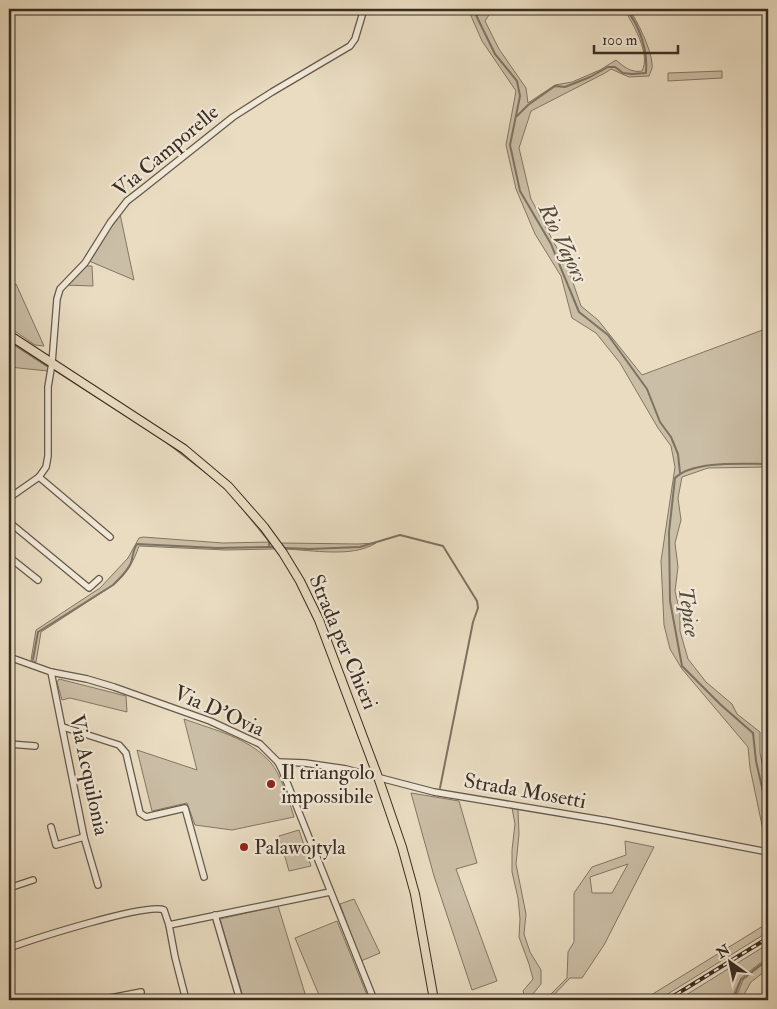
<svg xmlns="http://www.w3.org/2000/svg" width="777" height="1009" viewBox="0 0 777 1009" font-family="'IM FELL Double Pica',serif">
<rect width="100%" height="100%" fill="#e9dcc1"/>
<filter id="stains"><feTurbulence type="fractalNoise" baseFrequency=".004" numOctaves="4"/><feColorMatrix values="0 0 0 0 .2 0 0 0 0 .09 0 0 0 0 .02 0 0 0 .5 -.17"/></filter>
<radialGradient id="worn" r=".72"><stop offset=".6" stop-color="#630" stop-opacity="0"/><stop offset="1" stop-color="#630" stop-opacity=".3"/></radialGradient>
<g fill="#cbbea6" stroke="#827664" fill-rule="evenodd">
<path d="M468 9 479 10 480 9H493L485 21 499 49 526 88 528 103 555 85 572 82 600 70 616 60C624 67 631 73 642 71 651 54 633 24 624 9H629C637 20 652 51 652 64 653 68 650 73 649 76L629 77 611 69 605 73 531 111 519 148 531 199 569 271 581 306 598 320 642 375 768 328V467L708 468 682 477 678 498 681 520 675 543 678 567 675 591 680 613V631L688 659 706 682 732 704 737 714 760 732V753L768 793V848L767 849 750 768 748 747 682 669 670 649 664 625 661 561 675 467 671 446 658 428 620 363 596 333 572 318 561 276 535 234 516 189 506 145 516 91 482 41Z"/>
<path d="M722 71V78L668 81V73Z"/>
<path d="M120 214 134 280 89 261 109 228Z"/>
<path d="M86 266H92L93 286 65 285Z"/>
<path d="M16 284 44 346 35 345 9 327V287Z"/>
<path d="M9 342 48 367V371L9 367Z"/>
<path d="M143 537 223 543 271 542 274 549 226 550 139 546C134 561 127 573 115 584L41 632 36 662 31 660 36 630 100 588 128 558 139 538Z"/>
<path d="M282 543 358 544 376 543C353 558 312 550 285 549Z"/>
<path d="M59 679 126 696 127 712 70 698 62 700 57 682Z"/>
<path d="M184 719C214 730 250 738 271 763 280 773 290 803 294 817L232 830 195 825 187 803 152 811 137 750 197 770Z"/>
<path d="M411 793 459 801 477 863 456 869 497 981 472 990 434 876Z"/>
<path d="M512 808 518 809 519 834 516 864 526 914 524 934 530 952 541 970V984L533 994 537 1000H526L523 991 533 979 529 964 519 937 520 919 518 898 512 872V850L515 824Z"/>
<path d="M299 830 311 866 289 871 279 836Z"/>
<path d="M625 841 654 847 604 945 582 978H570L549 1000H545L567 978 568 952 574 942V893L592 867 626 855ZM628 864 612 893H592L590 877Z"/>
<path d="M354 899 380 953 361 961 340 904Z"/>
<path d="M768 903V932L658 1000H643L763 926Z"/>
<path d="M278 906 307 1000H244L220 919Z"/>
<path d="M337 921 369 1000H321L295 938Z"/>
<path d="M768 944V957L741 978 731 1000H710L708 999 678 1000Z"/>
<path d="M768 960V969L751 982 741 1000H735L743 980Z"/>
</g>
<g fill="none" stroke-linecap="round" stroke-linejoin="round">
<g stroke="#7e7261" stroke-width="2">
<path d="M473 9 495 54 517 81 520 96 510 145 520 191 551 244 579 312 608 335 647 389 660 422 671 437 678 454 680 473"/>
<path d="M477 15 482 9"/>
<path d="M517 116 528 105 555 86 565 87 590 77 608 67H615L623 73 632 74 646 73C648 51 640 26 626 9"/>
<path d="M9 341 47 366"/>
<path d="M56 371 145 428"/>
<path d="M165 441 213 478"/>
<path d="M768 464C744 464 693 460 675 478L669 532 670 601 682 666 721 705 753 733 756 761 768 814"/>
<path d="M239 504 269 541V547"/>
<path d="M285 548 309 549 360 547 400 535 443 546 477 601 478 608 473 622 440 788"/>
<path d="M33 659 38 632 113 585C120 578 127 572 131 563 133 556 133 550 137 544L217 548 273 547"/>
<path d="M733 1000 741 980 768 959"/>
</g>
<g stroke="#64594a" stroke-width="8">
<g id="minor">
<path d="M39 477 110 537"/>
<path d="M9 498 39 477 46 467 48 456V387L52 363 57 299 60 289 85 263 110 223 127 201 140 191 233 117 272 92 350 46 355 39 364 9"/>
<path d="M9 522 89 588 99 579"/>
<path d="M9 557 38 580"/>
<path d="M9 657 51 672 87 679 114 687 210 721 260 744 278 762 282 770 374 1000"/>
<path d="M51 672 84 837 98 885"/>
<path d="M63 727 119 745 126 753 140 813 146 817 185 808 204 877"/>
<path d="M9 744 35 746"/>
<path d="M278 762 305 763 346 769 434 792 608 821 768 852"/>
<path d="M51 827 56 845 84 837"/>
<path d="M9 888 33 880"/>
<path d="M215 915 240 1000"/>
<path d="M169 925 175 957 186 1000"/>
<path d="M9 948C31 940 148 902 164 910L169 925 330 892"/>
<path d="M100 1000 141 992"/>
</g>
</g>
<g stroke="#382d23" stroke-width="10">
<path id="major" d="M9 335 184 449 228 486 264 527 283 553 300 581 319 620 378 777 402 847 415 894 434 1000"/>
</g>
<use href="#minor" stroke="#f1e8d7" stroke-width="5.5"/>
<use href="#major" stroke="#e9dcc1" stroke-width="8"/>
<g stroke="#382d23" stroke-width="4">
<path id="rail" d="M667 1000 768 938"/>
</g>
<use href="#rail" stroke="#f1e8d7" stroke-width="2" stroke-dasharray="5.5" stroke-linecap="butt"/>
</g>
<g fill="#8f2418" stroke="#f1e8d7" stroke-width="2">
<circle cx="271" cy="784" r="5"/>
<circle cx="244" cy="847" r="5"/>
</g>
<g text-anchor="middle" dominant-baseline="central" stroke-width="4.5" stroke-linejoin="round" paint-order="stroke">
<g font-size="21" fill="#382d23" stroke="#f1e8d7">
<text transform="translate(166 151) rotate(-40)">Via Camporelle</text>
<text transform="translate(343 642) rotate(67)">Strada per Chieri</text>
<text transform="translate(219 711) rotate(24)">Via D'Ovia</text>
<text transform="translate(89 775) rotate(78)">Via Acquilonia</text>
<text transform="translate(525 791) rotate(10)">Strada Mosetti</text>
</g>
<g font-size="21" fill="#382d23" stroke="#f1e8d7" text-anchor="start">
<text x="281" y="772">Il triangolo<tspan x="281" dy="24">impossibile</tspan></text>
<text x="254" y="847">Palawojtyla</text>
</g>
<g font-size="22" font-style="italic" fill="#554a3d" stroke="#f1e8d7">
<text transform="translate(563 243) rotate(64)">Rio Vajors</text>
<text transform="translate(689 612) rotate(82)">Tepice</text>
</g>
</g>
<rect width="777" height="1009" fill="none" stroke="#e9dcc1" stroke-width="30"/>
<rect x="10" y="10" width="757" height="989" fill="none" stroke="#382d23" stroke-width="2.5"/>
<rect x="15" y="15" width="747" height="979" fill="none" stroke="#382d23"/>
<g transform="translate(730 962) rotate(327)" stroke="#f1e8d7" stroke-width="4" paint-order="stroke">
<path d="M0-4L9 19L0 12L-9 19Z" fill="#382d23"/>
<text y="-8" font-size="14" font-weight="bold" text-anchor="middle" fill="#382d23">N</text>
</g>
<path d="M594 45v8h84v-8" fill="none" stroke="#382d23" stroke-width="2.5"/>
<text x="602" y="45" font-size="15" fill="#382d23" stroke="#f1e8d7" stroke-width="4" paint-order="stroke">100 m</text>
<rect width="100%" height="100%" filter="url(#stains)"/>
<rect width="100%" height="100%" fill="url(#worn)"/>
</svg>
